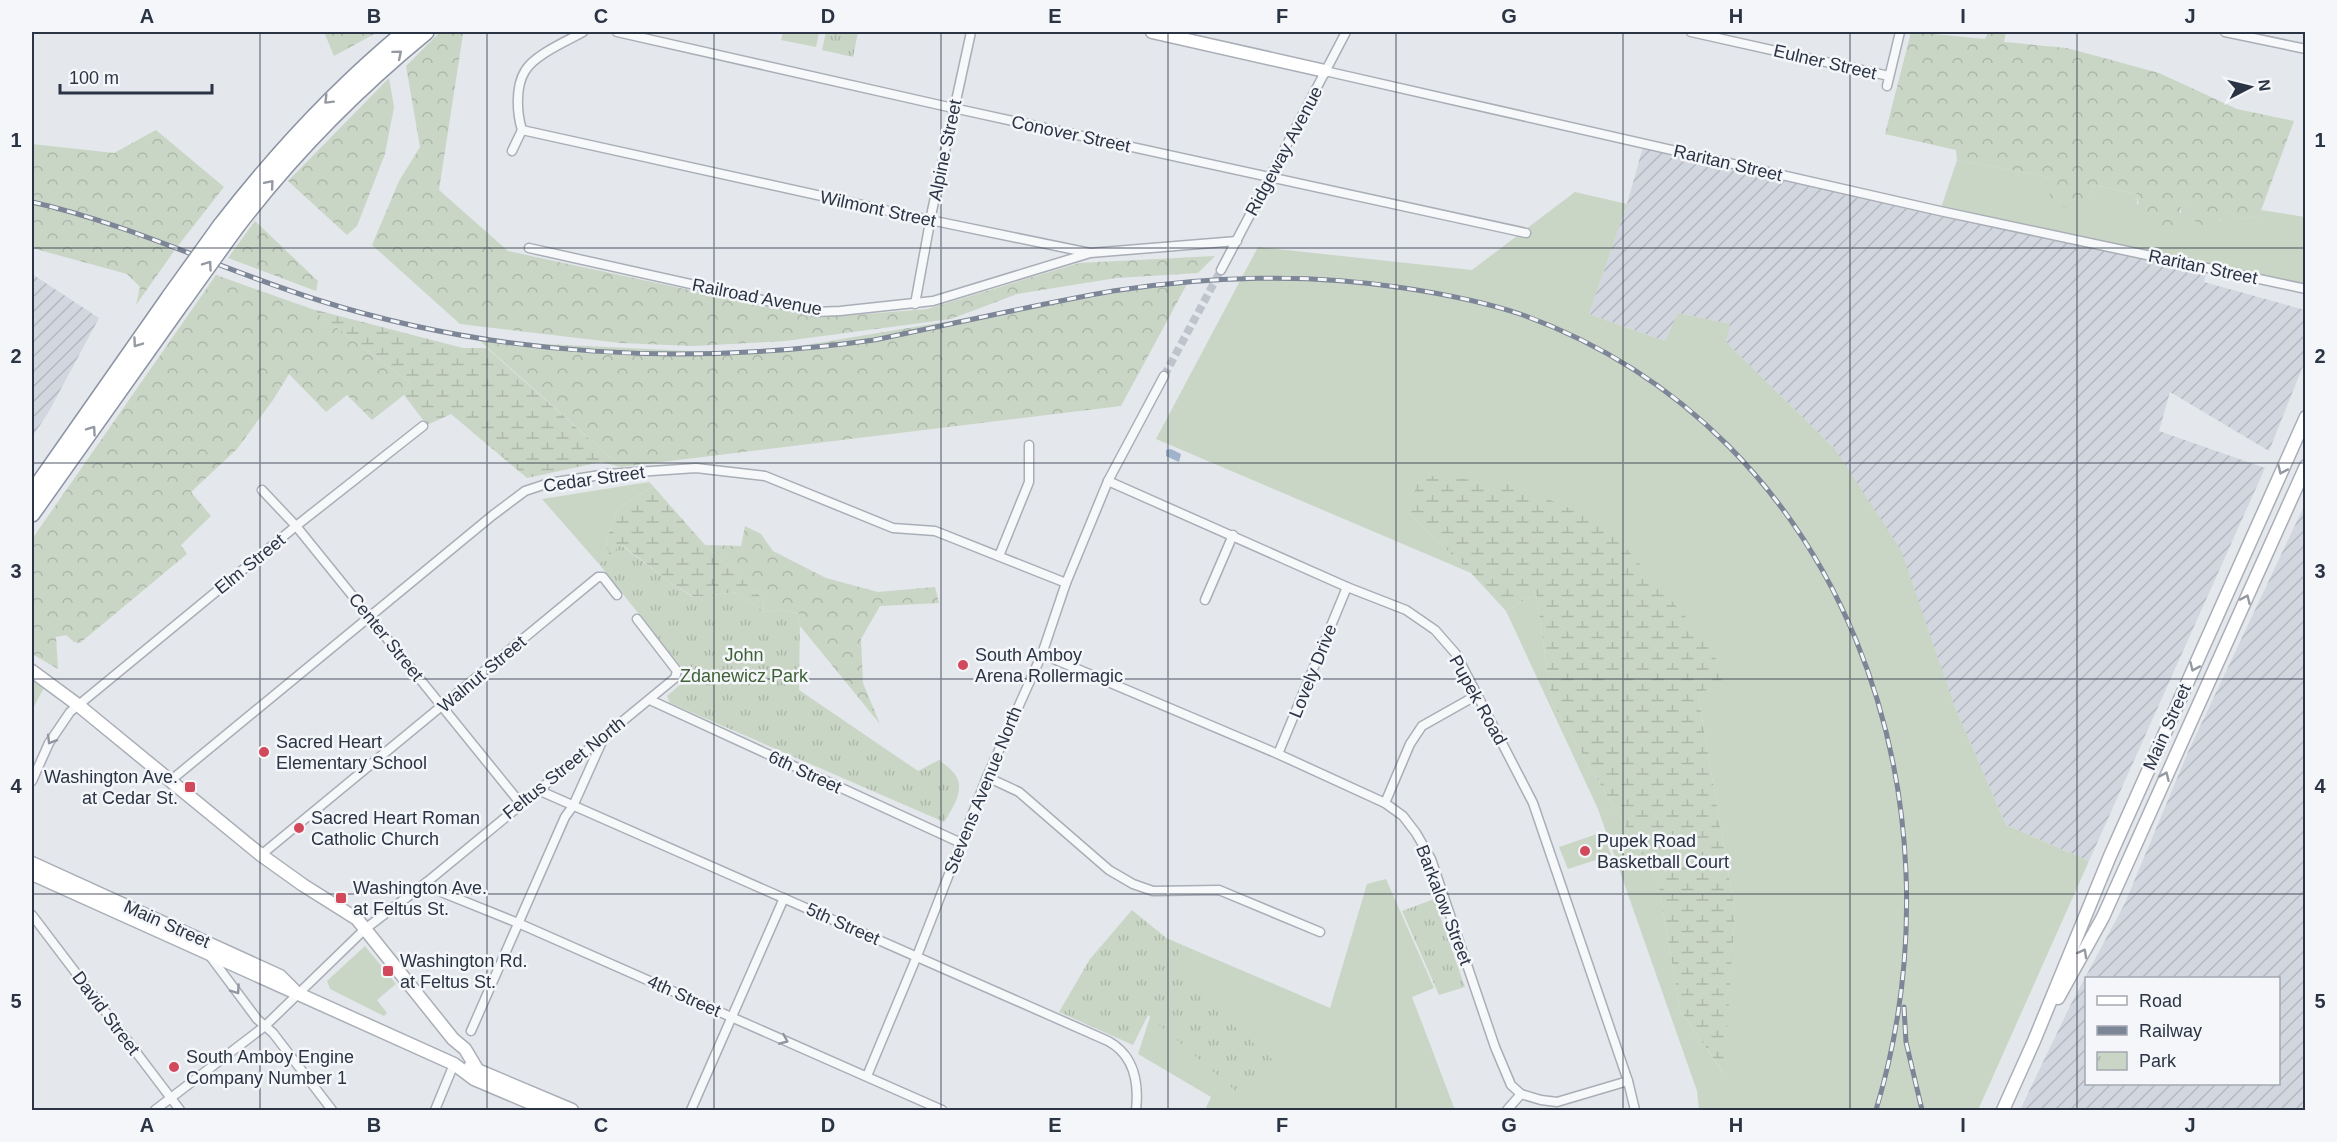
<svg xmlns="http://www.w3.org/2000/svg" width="2337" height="1142" viewBox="0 0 2337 1142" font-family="Helvetica,sans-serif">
<defs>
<pattern id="industrial-furrows" width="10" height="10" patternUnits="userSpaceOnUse" patternTransform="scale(1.5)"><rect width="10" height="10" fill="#d2d6de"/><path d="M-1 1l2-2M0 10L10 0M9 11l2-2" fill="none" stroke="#b4b8c0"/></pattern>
<pattern id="forest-crowns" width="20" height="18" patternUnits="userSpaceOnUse" patternTransform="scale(1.5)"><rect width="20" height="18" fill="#c9d6c5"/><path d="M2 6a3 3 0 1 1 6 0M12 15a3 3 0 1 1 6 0" fill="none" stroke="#adb8ab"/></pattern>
<pattern id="wetland-marsh" width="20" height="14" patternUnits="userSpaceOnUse" patternTransform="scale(1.5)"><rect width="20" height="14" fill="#c9d6c5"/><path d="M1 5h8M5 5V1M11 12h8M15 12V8" fill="none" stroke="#adb8ab"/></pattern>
<pattern id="park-tufts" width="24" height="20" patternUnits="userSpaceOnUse" patternTransform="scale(1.5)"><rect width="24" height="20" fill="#c9d6c5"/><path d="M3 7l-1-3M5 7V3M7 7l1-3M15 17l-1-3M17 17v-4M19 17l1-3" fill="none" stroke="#adb8ab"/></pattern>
</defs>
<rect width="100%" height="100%" fill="#e4e7ec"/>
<g fill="url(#industrial-furrows)" fill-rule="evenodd">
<path d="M1644 143 2207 269 2204 282 2305 310V361L2269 451 2170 392 2159 431 2265 468 2089 861 2006 825 1954 705 1834 448 1726 342 1729 324 1678 313 1665 341 1589 314 1627 204Z"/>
<path d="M32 274 99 318 48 413 32 437Z"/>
<path d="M2305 504V1110H2020L2071 1004 2125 903 2188 752ZM2086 978H2278V1084H2086Z"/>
</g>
<g fill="#c9d6c5">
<path d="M783 32H819L816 47 781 40Z"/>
<path d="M1957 160 2055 178 2091 194 2093 185 2138 194 2137 204 2181 213V202L2191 203V217L2203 225 2220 220 2222 213 2226 210 2239 219 2259 216 2261 210 2305 217V289L1940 211Z"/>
<path d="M1575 192 1627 204 1589 314 1665 341 1678 313 1730 324 1726 342 1834 448 1901 550 1954 705 2006 825 2089 861 1978 1110H1699L1697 1091 1598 809 1506 611 1536 593 1552 703 1658 881 1680 1010 1723 1073 1735 912 1698 694 1723 681 1409 513 1471 573 1156 439 1258 247 1472 270Z"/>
<path d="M649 482 653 486 618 508 606 541 609 556 599 564 542 499Z"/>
<path d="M1603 832 1611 855 1568 869 1559 847Z"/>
<path d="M1386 879 1434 988 1412 997 1455 1110H1205L1211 1097 1138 1054 1153 1008 1124 920 1330 1008 1367 884Z"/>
<path d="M365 946 396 984 377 1000 387 1013 384 1016 330 989 327 981Z"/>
</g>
<g fill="url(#forest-crowns)">
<path d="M324 32H378L334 56Z"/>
<path d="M440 32H467L463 34 439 190 508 251 810 316H842L927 309 1079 263 1215 256 1198 273 1116 278 1017 294 951 319 785 341 693 346 620 343 460 324 372 245 399 181 420 147 406 66Z"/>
<path d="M1911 32H1934V34L1985 39 1988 32H2006L2004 42 2067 48 2159 73 2237 109 2294 121 2259 216 2239 219 2226 210 2216 225C2206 228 2198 225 2191 217L2190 204 2182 202 2177 224 2167 231C2147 228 2137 213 2138 194L2093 185C2092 189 2091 195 2089 199 2080 216 2058 208 2049 196L2055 178 1957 160 1956 150 1885 134Z"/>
<path d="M389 78 394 107 385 154 357 226 347 235 288 181Z"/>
<path d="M156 130 224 187 177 247 136 305 140 287 127 274 32 248V144L114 153Z"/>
<path d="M255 221 318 281 316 291 228 258Z"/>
<path d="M216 275 312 309 409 382 404 395 372 420 347 395 326 412 289 374 273 400 237 449 191 492 211 516 181 545 187 554 80 643 74 642 66 635 56 637 58 669 32 654V539Z"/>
<path d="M1179 283 1187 284 1121 406 621 467 480 341 752 354Z"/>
<path d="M745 526 761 534 773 551 826 578 878 592 935 587 939 603 880 606 861 639 863 683 880 724 800 626V614L783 610 764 612 763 599 705 545 741 546Z"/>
<path d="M32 671 47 682 32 710Z"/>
</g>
<g fill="url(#wetland-marsh)">
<path d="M312 309 463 348H487L621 467 601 462 527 478 451 414 427 425 404 395 409 382Z"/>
<path d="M1419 475 1509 483 1603 522 1712 647 1723 682 1698 694 1735 912 1724 1074 1680 1010 1658 881 1552 703 1536 593 1506 611 1471 573 1409 513Z"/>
<path d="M653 486 705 545 763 599 764 612 738 592 694 597 671 583 622 545 609 556 606 541 618 508Z"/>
</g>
<g fill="url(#park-tufts)">
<path d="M826 32H858L853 57 822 50Z"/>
<path d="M621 545 671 583 693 597 738 592 764 612 783 610 800 614 799 690 918 771 939 760C944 764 950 768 954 773 967 788 952 809 944 822L670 703 667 696 689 677 599 564Z"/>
<path d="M1434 899 1465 987 1439 995 1402 911Z"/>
<path d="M1132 910 1181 950 1168 968 1280 1066 1247 1101 1148 1015 1133 1045 1059 1012 1090 959Z"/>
</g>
<path fill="#9fb4cc" d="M1171 449 1181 454 1179 462 1166 456V450Z"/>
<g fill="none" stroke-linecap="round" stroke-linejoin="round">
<path stroke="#bfc3cb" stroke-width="8" stroke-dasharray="8 4" stroke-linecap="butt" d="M1164 376 1221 270"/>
<g stroke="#a9aeb7" stroke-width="11">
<g id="street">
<path d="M617 32 944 106 1526 233"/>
<path d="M1691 32 1889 76"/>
<path d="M2225 32 2306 49"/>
<path d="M1325 71 1940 211 2306 289"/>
<path d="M1887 86 1900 32"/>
<path d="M522 130 930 220 1090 253 1237 241"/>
<path d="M522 130C517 114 515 87 525 71 534 55 567 41 583 32"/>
<path d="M512 151 522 130"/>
<path d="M529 248 816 312 840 311 933 301 1087 254"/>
<path d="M1221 270 1346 32"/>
<path d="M915 304 932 211 971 32"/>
<path d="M1108 481 1347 587 1406 610 1435 630 1456 654 1533 803 1628 1081 1635 1110"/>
<path d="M262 490 296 526 521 804"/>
<path d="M999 556 1029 482V445"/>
<path d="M1205 600 1233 535"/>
<path d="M1042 654 1278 754 1385 803 1403 816 1416 833 1431 859 1495 1047 1511 1085 1521 1094 1541 1100 1557 1102 1628 1081"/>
<path d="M650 700 961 843"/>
<path d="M1278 754 1347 587"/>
<path d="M987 777 1019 792 1109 870 1133 884 1153 891 1219 890 1320 932"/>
<path d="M32 781 49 743 70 712 296 526 423 426"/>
<path d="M170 781 493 515 525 491 549 483 607 474 696 468 765 476 893 528 935 531 1066 583"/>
<path d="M538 790 1108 1041C1134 1055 1139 1083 1136 1110"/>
<path d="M1385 803 1410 744 1422 726 1477 695"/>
<path d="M261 855 598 577H603L617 595"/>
<path d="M427 882 441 892 518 923 942 1110"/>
<path d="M32 915 180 1110"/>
<path d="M210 956 257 1019 273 1033 332 1110"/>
<path d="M471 1031 565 817 573 806 604 737"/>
<path d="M867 1076 917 956 987 777 1042 654 1066 583 1108 481 1164 376"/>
<path d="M155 1110 265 1026 365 929 427 882 675 678 677 671 637 619"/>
<path d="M435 1110 454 1064"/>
<path d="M691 1110 784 898"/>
<path d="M1507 1110 1521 1094"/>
</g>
</g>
<g stroke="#a9aeb7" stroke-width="15">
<g id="secondary">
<path d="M1152 32 1325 71"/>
<path d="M32 671 78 705 261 855 303 885 357 919 453 1039 465 1049 477 1069"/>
<path d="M32 863 280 976 294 990"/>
<path d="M32 874 454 1064 474 1079 547 1110"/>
<path d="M2058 998 2103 917 2306 466"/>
<path d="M470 1067 572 1110"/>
<path d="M2003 1110 2034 1041 2110 856 2306 417"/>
</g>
</g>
<g stroke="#8b94a3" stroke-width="18">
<g id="highway">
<path d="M221 225C276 154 336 89 405 32"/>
<path d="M234 230C290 156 354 91 426 32"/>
<path d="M32 493 170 296"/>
<path d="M32 514 183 301"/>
</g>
</g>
<use href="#street" stroke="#f7f8fa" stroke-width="8"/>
<use href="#secondary" stroke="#fff" stroke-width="12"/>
<use href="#highway" stroke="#fff" stroke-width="15"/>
<g stroke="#7d8696" stroke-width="5">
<g id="rail">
<path d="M32 202C130 224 222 270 318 300 497 357 689 366 874 340 953 324 1033 305 1113 291 1207 276 1310 273 1404 288 1444 294 1485 302 1523 315 1846 433 1970 798 1876 1110"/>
<path d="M1904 1007 1906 1042 1922 1110"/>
</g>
</g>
<use href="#rail" stroke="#f4f6f9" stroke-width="3" stroke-dasharray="9" stroke-linecap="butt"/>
<g stroke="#8b94a3" stroke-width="18" stroke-linecap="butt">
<g id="highway-bridge">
<path d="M170 296 221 225"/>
<path d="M183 301 234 230"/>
</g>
</g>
<use href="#highway-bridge" stroke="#fff" stroke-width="15"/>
</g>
<defs><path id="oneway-chevron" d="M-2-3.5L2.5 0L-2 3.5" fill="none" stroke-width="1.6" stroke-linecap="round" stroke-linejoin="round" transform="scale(1.5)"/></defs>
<g stroke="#959aa2">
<use href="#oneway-chevron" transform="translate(398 54) rotate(-40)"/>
<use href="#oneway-chevron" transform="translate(328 100) rotate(135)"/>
<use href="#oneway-chevron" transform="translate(270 184) rotate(-50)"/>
<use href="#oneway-chevron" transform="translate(208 265) rotate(-55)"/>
<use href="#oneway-chevron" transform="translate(137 343) rotate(125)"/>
<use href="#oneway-chevron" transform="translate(92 430) rotate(-55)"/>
<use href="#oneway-chevron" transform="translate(2282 470) rotate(114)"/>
<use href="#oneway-chevron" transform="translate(2246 599) rotate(-66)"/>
<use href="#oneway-chevron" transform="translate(2194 667) rotate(114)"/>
<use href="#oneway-chevron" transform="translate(2165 776) rotate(-66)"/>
<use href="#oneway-chevron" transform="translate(2083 953) rotate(-61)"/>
</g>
<g stroke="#9196a0">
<use href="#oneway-chevron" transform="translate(51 740) rotate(121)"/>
<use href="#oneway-chevron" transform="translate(236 990) rotate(55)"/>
<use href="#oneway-chevron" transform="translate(784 1040) rotate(23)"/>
</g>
<path fill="none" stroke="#2b3445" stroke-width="1.5" stroke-opacity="0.55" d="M260 32V1110M487 32V1110M714 32V1110M941 32V1110M1168 32V1110M1396 32V1110M1623 32V1110M1850 32V1110M2077 32V1110M32 248H2306M32 463H2306M32 679H2306M32 894H2306"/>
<g fill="#d1495b" stroke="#f4f6f9" stroke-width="2">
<circle cx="963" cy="665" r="6"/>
<circle cx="264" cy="752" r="6"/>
<rect x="184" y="781" width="12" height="12" rx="3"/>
<circle cx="299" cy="828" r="6"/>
<circle cx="1585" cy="851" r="6"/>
<rect x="335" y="892" width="12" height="12" rx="3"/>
<rect x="382" y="965" width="12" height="12" rx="3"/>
<circle cx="174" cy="1067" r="6"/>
</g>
<g text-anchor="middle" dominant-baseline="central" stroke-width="5" stroke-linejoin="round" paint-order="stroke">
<g font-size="18" fill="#2b3445" stroke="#f4f6f9">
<text transform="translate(1825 62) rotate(13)">Eulner Street</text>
<text transform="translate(1071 134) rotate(12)">Conover Street</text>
<text transform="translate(945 150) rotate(-78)">Alpine Street</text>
<text transform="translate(1284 151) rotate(-62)">Ridgeway Avenue</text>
<text transform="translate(1728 163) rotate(13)">Raritan Street</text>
<text transform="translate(878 209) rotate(12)">Wilmont Street</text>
<text transform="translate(2203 267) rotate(12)">Raritan Street</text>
<text transform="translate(757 297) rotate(11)">Railroad Avenue</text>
<text transform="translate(594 479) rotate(-8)">Cedar Street</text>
<text transform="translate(250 564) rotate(-39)">Elm Street</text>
<text transform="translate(386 637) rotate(51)">Center Street</text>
<text transform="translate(1313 671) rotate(-68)">Lovely Drive</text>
<text transform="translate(482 674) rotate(-40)">Walnut Street</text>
<text transform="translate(1478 700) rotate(61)">Pupek Road</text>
<text transform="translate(2167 727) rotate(-66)">Main Street</text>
<text transform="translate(564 768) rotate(-39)">Feltus Street North</text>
<text transform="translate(805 772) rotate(25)">6th Street</text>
<text transform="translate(983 790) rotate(-68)">Stevens Avenue North</text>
<text transform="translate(1444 905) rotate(69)">Barkalow Street</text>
<text transform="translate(167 924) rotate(24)">Main Street</text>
<text transform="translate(843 924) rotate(24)">5th Street</text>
<text transform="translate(684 996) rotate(24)">4th Street</text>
<text transform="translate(106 1013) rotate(53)">David Street</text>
</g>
<g font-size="18" fill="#3f6138" stroke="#f4f6f9">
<text x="744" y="655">John<tspan x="744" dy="21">Zdanewicz Park</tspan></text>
</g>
<g font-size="18" fill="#2b3445" stroke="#f4f6f9" text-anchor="start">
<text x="975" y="655">South Amboy<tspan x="975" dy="21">Arena Rollermagic</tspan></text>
<text x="276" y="742">Sacred Heart<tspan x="276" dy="21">Elementary School</tspan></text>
<text x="178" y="777" text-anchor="end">Washington Ave.<tspan x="178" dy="21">at Cedar St.</tspan></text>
<text x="311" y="818">Sacred Heart Roman<tspan x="311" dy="21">Catholic Church</tspan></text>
<text x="1597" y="841">Pupek Road<tspan x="1597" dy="21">Basketball Court</tspan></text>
<text x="353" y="888">Washington Ave.<tspan x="353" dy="21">at Feltus St.</tspan></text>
<text x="400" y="961">Washington Rd.<tspan x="400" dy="21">at Feltus St.</tspan></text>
<text x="186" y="1057">South Amboy Engine<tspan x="186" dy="21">Company Number 1</tspan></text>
</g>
</g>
<rect width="2337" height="1142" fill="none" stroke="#f4f6f9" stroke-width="66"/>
<rect x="2085" y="977" width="195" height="108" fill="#f4f6f9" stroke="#a4a8b1" stroke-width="1.5"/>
<rect x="2097" y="996" width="30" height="9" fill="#ffffff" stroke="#a4a8b1" stroke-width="1.5"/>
<text x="2139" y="1007" font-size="18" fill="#2b3445">Road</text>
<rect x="2097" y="1026" width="30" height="9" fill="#7d8696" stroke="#a4a8b1" stroke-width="1.5"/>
<text x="2139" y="1037" font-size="18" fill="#2b3445">Railway</text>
<rect x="2097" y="1052" width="30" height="18" fill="url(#park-tufts)" stroke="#a4a8b1" stroke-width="1.5"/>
<text x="2139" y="1067" font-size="18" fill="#2b3445">Park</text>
<g transform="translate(2250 87) rotate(83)" stroke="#f4f6f9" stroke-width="4.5" paint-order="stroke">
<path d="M0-4.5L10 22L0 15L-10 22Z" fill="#2b3445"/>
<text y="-9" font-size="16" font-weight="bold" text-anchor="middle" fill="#2b3445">N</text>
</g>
<path d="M60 84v9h152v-9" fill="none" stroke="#2b3445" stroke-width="3"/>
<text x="69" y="84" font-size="18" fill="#2b3445" stroke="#f4f6f9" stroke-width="4.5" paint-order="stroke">100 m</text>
<rect x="33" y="33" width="2271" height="1076" fill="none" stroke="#2b3445" stroke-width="2"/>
<g font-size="20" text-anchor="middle" font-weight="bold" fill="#2b3445">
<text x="147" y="23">A</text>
<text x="374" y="23">B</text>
<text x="601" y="23">C</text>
<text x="828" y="23">D</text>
<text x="1055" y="23">E</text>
<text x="1282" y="23">F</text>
<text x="1509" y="23">G</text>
<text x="1736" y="23">H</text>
<text x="1963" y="23">I</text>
<text x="2190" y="23">J</text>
<text x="16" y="147">1</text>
<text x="2320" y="147">1</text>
<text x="16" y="363">2</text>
<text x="2320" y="363">2</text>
<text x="16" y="578">3</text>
<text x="2320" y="578">3</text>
<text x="16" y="793">4</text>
<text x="2320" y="793">4</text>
<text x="16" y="1008">5</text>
<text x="2320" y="1008">5</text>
<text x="147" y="1132">A</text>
<text x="374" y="1132">B</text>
<text x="601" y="1132">C</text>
<text x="828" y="1132">D</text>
<text x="1055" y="1132">E</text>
<text x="1282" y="1132">F</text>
<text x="1509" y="1132">G</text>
<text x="1736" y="1132">H</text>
<text x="1963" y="1132">I</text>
<text x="2190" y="1132">J</text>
</g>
</svg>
